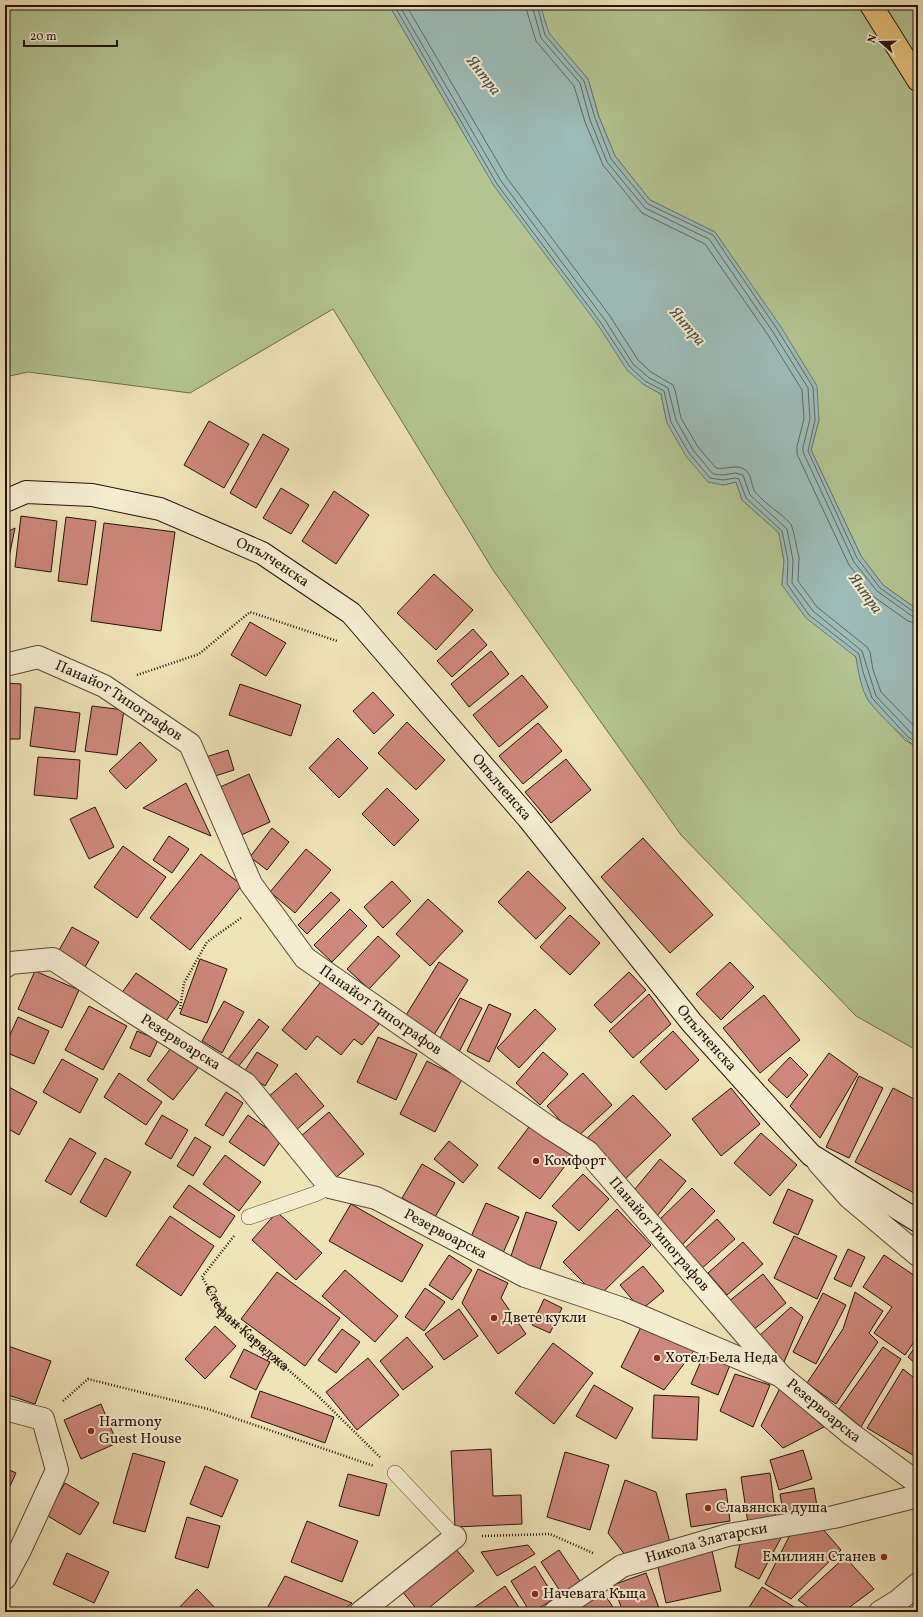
<svg xmlns="http://www.w3.org/2000/svg" width="923" height="1617" viewBox="0 0 923 1617" font-family="Vollkorn,serif">
<rect width="100%" height="100%" fill="#efe3b8"/>
<filter id="stains"><feTurbulence type="fractalNoise" baseFrequency=".005" numOctaves="4"/><feColorMatrix values="0 0 0 0 .2 0 0 0 0 .09 0 0 0 0 .02 0 0 0 .5 -.17"/></filter>
<radialGradient id="worn" r=".72"><stop offset=".6" stop-color="#630" stop-opacity="0"/><stop offset="1" stop-color="#630" stop-opacity=".3"/></radialGradient>
<g fill="#b4c593" stroke="#6c6c50">
<path d="M5 5H389L468 141 643 384 661 394 667 423 723 485 736 482 742 500 779 533 784 561 782 585 839 642 856 657 859 673 868 700 905 740 918 748V1051L856 1016 681 835 493 570 333 309 190 393 28 372 5 377Z"/>
<path d="M540 5H918V610L883 585 861 556 811 450 819 420 745 276 715 232 650 200 615 156 599 117 588 79 548 33Z"/>
</g>
<path fill="#9dbcb8" stroke="#6d7873" d="M389 5H540L549 33 588 79 599 117 615 156 650 200 715 232 781 327 817 386 819 420 811 450 861 556 883 585 918 610V748C903 738 880 716 869 701 861 691 858 669 856 657L806 618 782 585 784 561 779 533 742 500 736 482 723 485 708 482 686 456 667 423 661 394 643 384 627 370 598 325 494 186Z"/>
<g fill="none" stroke-linecap="round" stroke-linejoin="round">
<g stroke="#616862" stroke-width="1">
<path d="M394 5 497 184 601 323 630 367 645 381 664 391 671 422 689 453 710 478 723 480 735 478 739 479 746 498 782 531 788 560 787 584 809 615 859 654 863 672 872 698 908 737 918 743"/>
<path d="M399 5 501 181 605 320 633 364 648 377 668 388 676 420 693 450 713 474 723 475 736 473 743 475 750 495 787 529 793 560 792 583 813 611 862 651 876 696 911 733 918 737"/>
<path d="M406 5 507 178 610 316 638 360 651 372 673 385 675 390 681 418 698 447 716 468C725 470 735 464 744 469 753 474 750 486 756 493 766 505 781 513 791 524L793 530 799 558 798 581 817 607 867 647 870 652 873 670 881 692 918 730"/>
<path d="M525 5 536 41 574 86 585 122 603 165 642 213 705 244 768 335 802 390 804 419 797 446V454L849 565 874 597 908 621 918 624"/>
<path d="M532 5 541 38 580 83 590 120 607 162 645 208 709 239 773 332 808 388 810 419 803 447V452L854 562 877 591 912 616 918 618"/>
<path d="M537 5 545 35 584 81 595 118 611 159 648 204 713 235 777 329 813 387 815 420 808 451 857 558 880 588 914 612 918 613"/>
</g>
</g>
<g fill="#ce877b" stroke="#25130c">
<path d="M209 421 249 444 224 488 184 465Z"/>
<path d="M263 434 289 449 256 508 230 493Z"/>
<path d="M281 488 309 505 291 534 263 518Z"/>
<path d="M334 491 369 515 336 564 302 541Z"/>
<path d="M21 516 57 521 51 572 15 567Z"/>
<path d="M66 517 96 521 87 585 58 581Z"/>
<path d="M104 523 175 532 161 631 91 621Z"/>
<path d="M15 528 5 577V533Z"/>
<path d="M434 574 473 610 436 650 397 613Z"/>
<path d="M250 622 286 643 266 676 231 655Z"/>
<path d="M473 629 487 645 452 677 437 661Z"/>
<path d="M491 651 509 674 469 707 451 684Z"/>
<path d="M522 675 548 707 499 747 473 715Z"/>
<path d="M5 683 21 684 20 739H5Z"/>
<path d="M240 684 301 705 291 736 229 715Z"/>
<path d="M373 692 394 715 374 734 353 711Z"/>
<path d="M92 706 124 710 117 755 85 751Z"/>
<path d="M35 707 80 713 75 752 30 746Z"/>
<path d="M407 722 445 760 416 790 378 753Z"/>
<path d="M538 723 562 751 523 784 499 756Z"/>
<path d="M338 738 368 768 339 798 309 768Z"/>
<path d="M140 742 157 760 126 789 109 771Z"/>
<path d="M228 750 234 770 212 777 206 757Z"/>
<path d="M38 757 80 760 77 799 34 795Z"/>
<path d="M566 759 591 790 551 823 525 792Z"/>
<path d="M249 774 270 822 239 836 218 788Z"/>
<path d="M186 783 211 836 143 808Z"/>
<path d="M387 788 419 820 394 846 362 814Z"/>
<path d="M95 807 114 847 89 859 70 819Z"/>
<path d="M272 828 289 842 267 870 250 857Z"/>
<path d="M169 836 189 849 172 873 153 860Z"/>
<path d="M643 838 713 915 670 953 601 877Z"/>
<path d="M123 846 166 877 137 918 94 887Z"/>
<path d="M306 849 331 870 295 913 270 892Z"/>
<path d="M201 854 242 885 190 950 150 918Z"/>
<path d="M528 871 566 908 536 939 498 902Z"/>
<path d="M392 881 411 901 383 928 364 907Z"/>
<path d="M331 892 340 900 307 934 298 925Z"/>
<path d="M428 899 463 931 430 966 396 934Z"/>
<path d="M350 909 367 926 332 962 314 945Z"/>
<path d="M570 915 600 943 570 975 540 947Z"/>
<path d="M72 927 99 942 85 967 58 952Z"/>
<path d="M378 936 400 956 369 989 347 969Z"/>
<path d="M200 959 227 969 207 1023 180 1014Z"/>
<path d="M439 962 468 980 432 1038 403 1020Z"/>
<path d="M730 962 754 987 721 1020 696 994Z"/>
<path d="M35 971 79 990 62 1028 18 1009Z"/>
<path d="M629 972 646 990 611 1023 594 1005Z"/>
<path d="M136 973 179 1002 164 1024 121 994Z"/>
<path d="M324 978 379 1024 362 1045 354 1039 341 1055 317 1036 306 1050 282 1030Z"/>
<path d="M649 994 671 1024 633 1058 609 1031Z"/>
<path d="M764 995 800 1040 760 1073 723 1028Z"/>
<path d="M460 998 482 1008 459 1052 438 1042Z"/>
<path d="M224 1001 244 1012 222 1053 202 1041Z"/>
<path d="M489 1004 511 1014 489 1062 467 1051Z"/>
<path d="M89 1006 127 1026 103 1070 65 1050Z"/>
<path d="M535 1009 556 1029 519 1068 497 1048Z"/>
<path d="M18 1017 49 1031 34 1064 5 1052V1046Z"/>
<path d="M259 1019 269 1027 238 1067 228 1059Z"/>
<path d="M137 1031 158 1040 150 1057 130 1048Z"/>
<path d="M673 1031 699 1060 666 1090 640 1062Z"/>
<path d="M378 1037 417 1054 396 1100 357 1082Z"/>
<path d="M174 1044 201 1064 173 1100 147 1080Z"/>
<path d="M257 1052 278 1065 265 1086 244 1072Z"/>
<path d="M543 1052 568 1074 540 1105 516 1083Z"/>
<path d="M829 1053 858 1074 820 1138 790 1106Z"/>
<path d="M790 1057 808 1075 787 1098 768 1080Z"/>
<path d="M62 1059 98 1079 80 1113 43 1092Z"/>
<path d="M427 1061 462 1079 435 1132 400 1114Z"/>
<path d="M119 1073 162 1102 146 1125 104 1097Z"/>
<path d="M296 1073 324 1106 296 1130 268 1097Z"/>
<path d="M583 1073 612 1105 576 1138 547 1106Z"/>
<path d="M859 1076 883 1088 849 1158 826 1147Z"/>
<path d="M5 1085 37 1102 19 1135 5 1127Z"/>
<path d="M731 1088 760 1124 721 1156 692 1119Z"/>
<path d="M893 1088 918 1101V1195L855 1162Z"/>
<path d="M226 1092 243 1103 223 1136 205 1125Z"/>
<path d="M633 1095 671 1135 623 1181 585 1140Z"/>
<path d="M329 1112 364 1154 334 1179 300 1137Z"/>
<path d="M162 1115 188 1130 171 1159 145 1144Z"/>
<path d="M248 1115 282 1139 264 1166 229 1142Z"/>
<path d="M532 1123 574 1154 540 1199 498 1168Z"/>
<path d="M761 1133 797 1165 770 1196 734 1163Z"/>
<path d="M195 1137 211 1147 193 1176 177 1166Z"/>
<path d="M70 1138 96 1153 71 1195 45 1181Z"/>
<path d="M449 1141 478 1165 463 1183 434 1159Z"/>
<path d="M225 1155 261 1182 239 1211 203 1184Z"/>
<path d="M105 1158 131 1172 106 1217 80 1202Z"/>
<path d="M660 1159 686 1181 657 1216 630 1195Z"/>
<path d="M422 1164 455 1183 435 1217 402 1198Z"/>
<path d="M583 1174 609 1199 579 1231 552 1206Z"/>
<path d="M189 1185 235 1216 220 1238 173 1207Z"/>
<path d="M692 1188 715 1211 680 1247 656 1223Z"/>
<path d="M788 1189 813 1200 798 1235 773 1223Z"/>
<path d="M486 1203 519 1217 503 1253 470 1239Z"/>
<path d="M351 1204 423 1245 402 1282 329 1241Z"/>
<path d="M617 1209 651 1245 598 1297 563 1262Z"/>
<path d="M277 1212 322 1253 296 1280 252 1240Z"/>
<path d="M526 1212 557 1222 540 1269 510 1259Z"/>
<path d="M170 1216 214 1246 181 1296 136 1265Z"/>
<path d="M717 1219 735 1239 701 1269 683 1250Z"/>
<path d="M794 1236 837 1256 817 1299 774 1278Z"/>
<path d="M743 1242 763 1264 727 1295 708 1273Z"/>
<path d="M848 1249 865 1257 851 1287 834 1279Z"/>
<path d="M449 1255 472 1270 452 1300 429 1285Z"/>
<path d="M884 1255 918 1278V1336L905 1355 874 1333 892 1307 863 1287Z"/>
<path d="M643 1266 664 1291 641 1310 620 1285Z"/>
<path d="M478 1269 508 1283 501 1298 526 1334 498 1354 462 1303Z"/>
<path d="M345 1270 398 1316 375 1342 322 1296Z"/>
<path d="M277 1272 340 1318 305 1366 241 1319Z"/>
<path d="M763 1274 786 1303 752 1331 728 1302Z"/>
<path d="M425 1288 445 1302 424 1331 405 1317Z"/>
<path d="M855 1292 883 1311 869 1333 878 1342 836 1404 807 1383 843 1329Z"/>
<path d="M823 1293 846 1305 816 1364 793 1352Z"/>
<path d="M544 1299 562 1308 550 1333 532 1325Z"/>
<path d="M791 1307 803 1317 784 1362 758 1337Z"/>
<path d="M459 1309 478 1336 444 1360 425 1334Z"/>
<path d="M215 1326 236 1346 205 1379 185 1359Z"/>
<path d="M641 1327 696 1348 664 1390 621 1367Z"/>
<path d="M342 1329 360 1342 336 1373 318 1360Z"/>
<path d="M407 1337 433 1367 403 1390 380 1361Z"/>
<path d="M553 1343 593 1373 554 1424 515 1393Z"/>
<path d="M918 1343V1366L908 1357Z"/>
<path d="M5 1345 51 1361 35 1404 5 1394Z"/>
<path d="M883 1347 901 1359 861 1427 839 1409Z"/>
<path d="M244 1349 270 1362 256 1390 230 1377Z"/>
<path d="M704 1354 730 1365 718 1395 691 1384Z"/>
<path d="M368 1358 399 1395 357 1430 326 1392Z"/>
<path d="M903 1369 918 1381V1458L867 1428Z"/>
<path d="M735 1374 770 1385 753 1427 720 1411Z"/>
<path d="M594 1385 633 1408 616 1439 576 1416Z"/>
<path d="M780 1388 824 1427 783 1448 761 1426Z"/>
<path d="M260 1391 334 1417 325 1443 251 1417Z"/>
<path d="M654 1395 699 1397 697 1440 652 1438Z"/>
<path d="M101 1404 117 1443 81 1459 64 1420Z"/>
<path d="M491 1449 493 1496 521 1495 522 1524 455 1527 451 1451Z"/>
<path d="M803 1450 812 1479 779 1490 770 1460Z"/>
<path d="M565 1452 609 1465 590 1530 547 1517Z"/>
<path d="M133 1453 165 1462 145 1532 113 1523Z"/>
<path d="M205 1466 238 1480 222 1517 190 1504Z"/>
<path d="M5 1468 16 1473 5 1497Z"/>
<path d="M770 1473 776 1519 748 1523 741 1477Z"/>
<path d="M348 1474 387 1484 379 1516 339 1506Z"/>
<path d="M625 1480 656 1492 670 1542 626 1556 608 1533Z"/>
<path d="M65 1483 99 1503 80 1535 46 1515Z"/>
<path d="M814 1488 818 1512 784 1518 780 1494Z"/>
<path d="M726 1489 730 1521 691 1527 686 1494Z"/>
<path d="M187 1517 220 1526 208 1568 175 1558Z"/>
<path d="M307 1521 358 1541 342 1582 291 1562Z"/>
<path d="M821 1527 841 1550 791 1599 765 1584 792 1531Z"/>
<path d="M782 1536 759 1579 735 1567 740 1543Z"/>
<path d="M528 1545 535 1554 497 1576 481 1552Z"/>
<path d="M454 1547 474 1571 424 1612H419L401 1590Z"/>
<path d="M559 1550 580 1581 562 1594 541 1562Z"/>
<path d="M712 1551 721 1591 666 1603 657 1563Z"/>
<path d="M67 1553 109 1572 94 1603 53 1584Z"/>
<path d="M845 1557 874 1589 843 1612H815L798 1600Z"/>
<path d="M535 1566 555 1598 533 1612H530L511 1581Z"/>
<path d="M646 1573 659 1608 649 1612H623L613 1585Z"/>
<path d="M285 1576 352 1603 341 1612H265Z"/>
<path d="M505 1586 522 1612H474L472 1609Z"/>
<path d="M762 1587 802 1612H753L748 1609Z"/>
<path d="M197 1589 219 1612H175Z"/>
<path d="M604 1593 616 1612H575L574 1611Z"/>
</g>
<g fill="none" stroke-linecap="round" stroke-linejoin="round">
<g stroke="#584737" stroke-width="16">
<g id="lane">
<path d="M249 1217 315 1194 330 1187"/>
<path d="M395 1473 455 1537"/>
</g>
</g>
<g stroke="#584737" stroke-width="24">
<g id="street">
<path id="s2" d="M5 665 38 657 104 686 190 744 251 884 305 958 550 1128 588 1152 781 1376"/>
<path id="s3" d="M5 967 10 963 53 959 134 1013 246 1084 330 1187 376 1198 525 1276 626 1310 781 1376 851 1434 918 1483"/>
<path d="M818 1162 849 1197 918 1255"/>
<path d="M5 1409 43 1419 57 1470 21 1548 5 1578"/>
<path d="M361 1612 455 1537"/>
<path id="s4" d="M555 1612 622 1566 728 1535 834 1517 918 1496"/>
<path d="M880 1612 898 1601 918 1584"/>
</g>
</g>
<g stroke="#25130c" stroke-width="24">
<g id="secondary">
<path id="s5" d="M5 501 26 492 92 495 160 509 262 553 351 613 528 818 692 1023 811 1155 918 1221"/>
</g>
</g>
<g stroke="#25130c" stroke-width="24">
<path id="primary" d="M871 5 918 80"/>
</g>
<g stroke="#25130c" stroke-width="2.5" stroke-dasharray="1 2" stroke-linecap="butt">
<path d="M137 675 199 654 250 612 337 641"/>
<path d="M180 1009 184 983 207 942 241 918"/>
<path id="s1" d="M234 1236 202 1277 222 1312 316 1394 380 1457"/>
<path d="M63 1401 88 1379 208 1409 374 1466"/>
<path d="M482 1536 550 1534 593 1553"/>
</g>
<use href="#lane" stroke="#f5edd1" stroke-width="15"/>
<use href="#street" stroke="#f5edd1" stroke-width="22"/>
<use href="#secondary" stroke="#f5edd1" stroke-width="22"/>
<use href="#primary" stroke="#e8c27c" stroke-width="22"/>
</g>
<g fill="#8f2418" stroke="#f5edd1" stroke-width="1.5">
<circle cx="536" cy="1161" r="4"/>
<circle cx="494" cy="1318" r="4"/>
<circle cx="657" cy="1358" r="4"/>
<circle cx="91" cy="1431" r="4"/>
<circle cx="708" cy="1508" r="4"/>
<circle cx="884" cy="1557" r="4"/>
<circle cx="535" cy="1594" r="4"/>
</g>
<g text-anchor="middle" dominant-baseline="central" stroke-width="4" stroke-linejoin="round" paint-order="stroke">
<g font-size="15" fill="#25130c" stroke="#f5edd1">
<text stroke="none"><textPath href="#s5" startOffset="283">Опълченска</textPath></text>
<text stroke="none"><textPath href="#s2" startOffset="126">Панайот Типографов</textPath></text>
<text stroke="none"><textPath href="#s5" startOffset="607">Опълченска</textPath></text>
<text stroke="none"><textPath href="#s2" startOffset="546">Панайот Типографов</textPath></text>
<text stroke="none"><textPath href="#s5" startOffset="931">Опълченска</textPath></text>
<text stroke="none"><textPath href="#s3" startOffset="202">Резервоарска</textPath></text>
<text stroke="none"><textPath href="#s3" startOffset="538">Резервоарска</textPath></text>
<text stroke="none"><textPath href="#s2" startOffset="906">Панайот Типографов</textPath></text>
<text stroke="none"><textPath href="#s1" startOffset="121">Стефан Караджа</textPath></text>
<text stroke="none"><textPath href="#s3" startOffset="958">Резервоарска</textPath></text>
<text stroke="none"><textPath href="#s4" startOffset="169">Никола Златарски</textPath></text>
</g>
<g font-size="15" fill="#25130c" stroke="#f5edd1" text-anchor="start">
<text x="544" y="1161">Комфорт</text>
<text x="502" y="1318">Двете кукли</text>
<text x="665" y="1358">Xотел Бела Неда</text>
<text x="99" y="1422">Harmony<tspan x="99" dy="17">Guest House</tspan></text>
<text x="716" y="1508">Славянска душа</text>
<text x="876" y="1557" text-anchor="end">Емилиян Станев</text>
<text x="543" y="1594">Начевата Къща</text>
</g>
<g font-size="16" font-style="italic" fill="#4f4e48" stroke="#f5edd1">
<text transform="translate(483 76) rotate(52)">Янтра</text>
<text transform="translate(687 327) rotate(49)">Янтра</text>
<text transform="translate(865 594) rotate(54)">Янтра</text>
</g>
</g>
<rect width="923" height="1617" fill="none" stroke="#efe3b8" stroke-width="20"/>
<rect x="6" y="6" width="911" height="1605" fill="none" stroke="#25130c" stroke-width="2"/>
<rect x="10" y="10" width="903" height="1597" fill="none" stroke="#25130c"/>
<g transform="translate(881 42) rotate(290)" stroke="#f5edd1" stroke-width="3" paint-order="stroke">
<path d="M0-3L7 15L0 10L-7 15Z" fill="#25130c"/>
<text y="-6" font-size="11" font-weight="bold" text-anchor="middle" fill="#25130c">N</text>
</g>
<path d="M24 40v6h93v-6" fill="none" stroke="#25130c" stroke-width="2"/>
<text x="30" y="40" font-size="12" fill="#25130c" stroke="#f5edd1" stroke-width="3" paint-order="stroke">20 m</text>
<rect width="100%" height="100%" filter="url(#stains)"/>
<rect width="100%" height="100%" fill="url(#worn)"/>
</svg>
